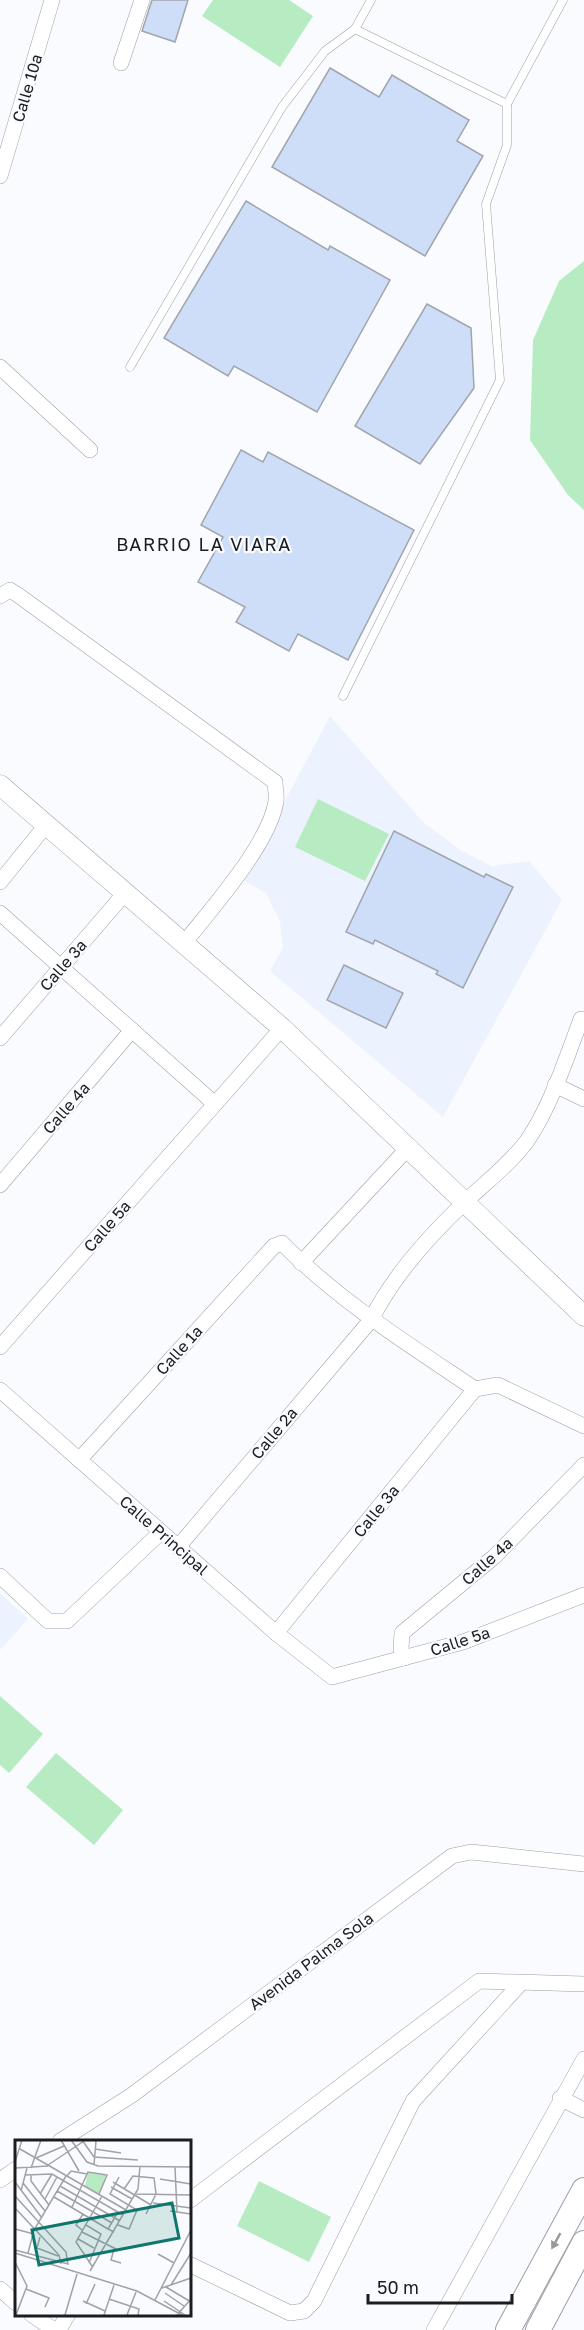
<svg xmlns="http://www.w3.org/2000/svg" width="584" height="2330" viewBox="0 0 584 2330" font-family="'Golos Text',sans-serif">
<rect width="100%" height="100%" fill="#f9fbfe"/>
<g fill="#edf3fe">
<path d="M330 716 423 822 462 851 492 866 529 861 562 900 443 1117 270 971 283 948 280 922 266 893 243 880Z"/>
<path d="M0 1593 28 1619 0 1650Z"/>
</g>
<g fill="#b7ebc2">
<path d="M213 0H289L313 16 280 67 202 16Z"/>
<path d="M584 261V510L568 495 530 440 533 340 559 281Z"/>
<path d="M318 799 389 834 365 881 295 847Z"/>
<path d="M0 1696 43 1734 9 1773 0 1765Z"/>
<path d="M56 1753 123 1810 94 1845 26 1787Z"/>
<path d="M259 2181 331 2217 309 2262 237 2226Z"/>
</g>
<g fill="#ceddf8" stroke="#a1a5ac" stroke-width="1.5">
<path d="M152 0H188L175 42 142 31Z"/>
<path d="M330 68 379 97 392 75 469 120 457 141 483 156 425 256 272 167Z"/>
<path d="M246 201 328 250 330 246 390 280 317 412 234 366 228 376 164 338Z"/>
<path d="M427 304 471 328 474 388 420 464 355 426Z"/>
<path d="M241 450 263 462 268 452 414 530 348 660 298 634 289 651 236 622 245 607 198 582 223 537 201 525Z"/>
<path d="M394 831 484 877 486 874 513 887 463 988 436 974 438 971 375 940 373 944 346 932Z"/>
<path d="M344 965 403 993 386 1028 327 1000Z"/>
</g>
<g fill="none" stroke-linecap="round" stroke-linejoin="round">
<g stroke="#9c9fa6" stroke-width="9">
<g id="service">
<path d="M507 104 563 0"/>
<path d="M130 367 282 107 325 51 355 29 371 0"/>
<path d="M343 696 500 380 486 204 507 145V104L355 29"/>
</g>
</g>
<g stroke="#9c9fa6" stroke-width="16">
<g id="minor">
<path d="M121 63 142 0"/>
<path d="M0 176 52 0"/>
<path d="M0 367 90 450"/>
<path d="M0 596 10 590 18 595 275 782C275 788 277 795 276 801 270 843 212 908 185 942"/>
<path d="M0 882 47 824"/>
<path d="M0 913 215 1104 282 1028"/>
<path d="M0 1038 126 892"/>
<path d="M555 1085 584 1099"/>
<path d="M0 1185 132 1030"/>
<path d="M301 1263 408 1148"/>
<path d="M0 1347 215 1104"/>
<path d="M0 1390 276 1633 332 1677 463 1642 584 1595"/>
<path d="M79 1460 274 1246 282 1243C339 1301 408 1344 475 1389L498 1385 584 1426"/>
<path d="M178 1547 371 1320C393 1276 429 1236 465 1202 486 1182 510 1164 527 1141 550 1108 567 1057 581 1019"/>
<path d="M0 1576 48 1621H67L161 1532"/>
<path d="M276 1633 475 1389"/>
<path d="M404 1658 401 1649 402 1633 494 1557 584 1465"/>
<path d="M560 2098 584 2110"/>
<path d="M60 2141 132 2095 452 1856 471 1852 584 1864"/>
<path d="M0 2180 16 2169"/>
<path d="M189 2201 479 1981 584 1984"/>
<path d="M189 2264 290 2313 304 2311 314 2301 413 2101 521 1983"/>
<path d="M0 2289 16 2303"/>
<path d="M31 2314 54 2330"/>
<path d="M59 2330 68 2314"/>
<path d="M434 2330 584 2059"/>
</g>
</g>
<g stroke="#9c9fa6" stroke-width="21">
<path id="tertiary" d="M0 785 282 1028 584 1316"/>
</g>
<g stroke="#9c9fa6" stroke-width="26">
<g id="primary">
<path d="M508 2330 584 2190"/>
<path d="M538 2330 584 2243"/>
</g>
</g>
<use href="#service" stroke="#fff" stroke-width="8"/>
<use href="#minor" stroke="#fff" stroke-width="15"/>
<use href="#tertiary" stroke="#fff" stroke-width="20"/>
<use href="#primary" stroke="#fff" stroke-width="24"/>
</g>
<defs><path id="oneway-solid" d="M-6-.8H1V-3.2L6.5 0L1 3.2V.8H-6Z" transform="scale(1.5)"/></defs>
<use fill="#98999a" href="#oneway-solid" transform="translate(556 2241) rotate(119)"/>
<g text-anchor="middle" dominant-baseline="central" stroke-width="4.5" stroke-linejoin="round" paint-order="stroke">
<g font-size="16" fill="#1b1c1f" stroke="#f9fbfe">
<text transform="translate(27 88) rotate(-74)">Calle 10ª</text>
<text transform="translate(63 965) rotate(-49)">Calle 3ª</text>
<text transform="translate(66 1108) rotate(-49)">Calle 4ª</text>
<text transform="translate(107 1226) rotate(-49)">Calle 5ª</text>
<text transform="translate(179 1350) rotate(-48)">Calle 1ª</text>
<text transform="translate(274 1433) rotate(-50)">Calle 2ª</text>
<text transform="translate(376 1511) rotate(-51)">Calle 3ª</text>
<text transform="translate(164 1535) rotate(41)">Calle Principal</text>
<text transform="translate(487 1561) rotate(-42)">Calle 4ª</text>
<text transform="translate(460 1641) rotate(-18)">Calle 5ª</text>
<text transform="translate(311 1961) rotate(-37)">Avenida Palma Sola</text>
</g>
<g font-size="18" letter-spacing="1.5" fill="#1b1c1f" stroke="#f9fbfe">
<text x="204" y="544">BARRIO LA VIARA</text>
</g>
</g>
<g transform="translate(15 2140)">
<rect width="176" height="176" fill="#f9fbfe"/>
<path d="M73 32 91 34 84 54 70 46Z" fill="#b7ebc2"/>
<path fill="none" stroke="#a0a2a5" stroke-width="1.5" d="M46 0 64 31M56 0 72 22 83 26 176 27M67 0 79 17 123 20M5 9 111 70M80 9 106 13M21 18 49 6M0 22 7 0M33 25 69 1M79 25 81 1M160 27 162 72M0 28 33 26M16 28 26 0M16 34V41L34 65M10 35 37 34 108 75M52 36 56 31 72 34M145 39 176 44M0 42 27 78M98 42 136 65M8 43 30 71M45 46 105 81M96 47 117 59M109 49 118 36 139 38 141 54 131 74M6 51 12 28M42 51 97 83M25 54 37 34M121 54 176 55M0 56 51 112 53 124 0 110M39 57 93 89M30 59 42 37M138 63 176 68M57 67 73 32 92 35 84 54M1 69 44 115 46 124M155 71 176 74M71 85 86 94 74 123M103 85 114 89 122 70 95 54 104 37M0 89 19 94M67 90 61 85 68 74M67 92 103 110M99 92 93 89 103 72M25 97 22 108 43 116M63 99 79 108M99 109 96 120 106 123M0 113 122 151 167 175M13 113 19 90 51 36M143 114 159 123M0 122 12 146 1 175M77 126 61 102 87 56M75 131 123 49 125 26M156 145 176 113M151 147 176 162M147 148 176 138M11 149 34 158 30 167M150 153 169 166M94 159 124 169 123 175M140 160 176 90M68 161 90 171M149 161 170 175M71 164 80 144M50 175 62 134M89 175 99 145M112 175 121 152M162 175 176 159"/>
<path fill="#0f766e" fill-opacity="0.15" stroke="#0f766e" stroke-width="3" d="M157 63 164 98 24 125 17 90Z"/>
<rect width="176" height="176" fill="none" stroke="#1b1c1f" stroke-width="3"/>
</g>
<path d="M368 2294v9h144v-9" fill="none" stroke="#1b1c1f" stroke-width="3"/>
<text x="377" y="2294" font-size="18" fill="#1b1c1f" stroke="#f9fbfe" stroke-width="4.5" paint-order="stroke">50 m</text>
</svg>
